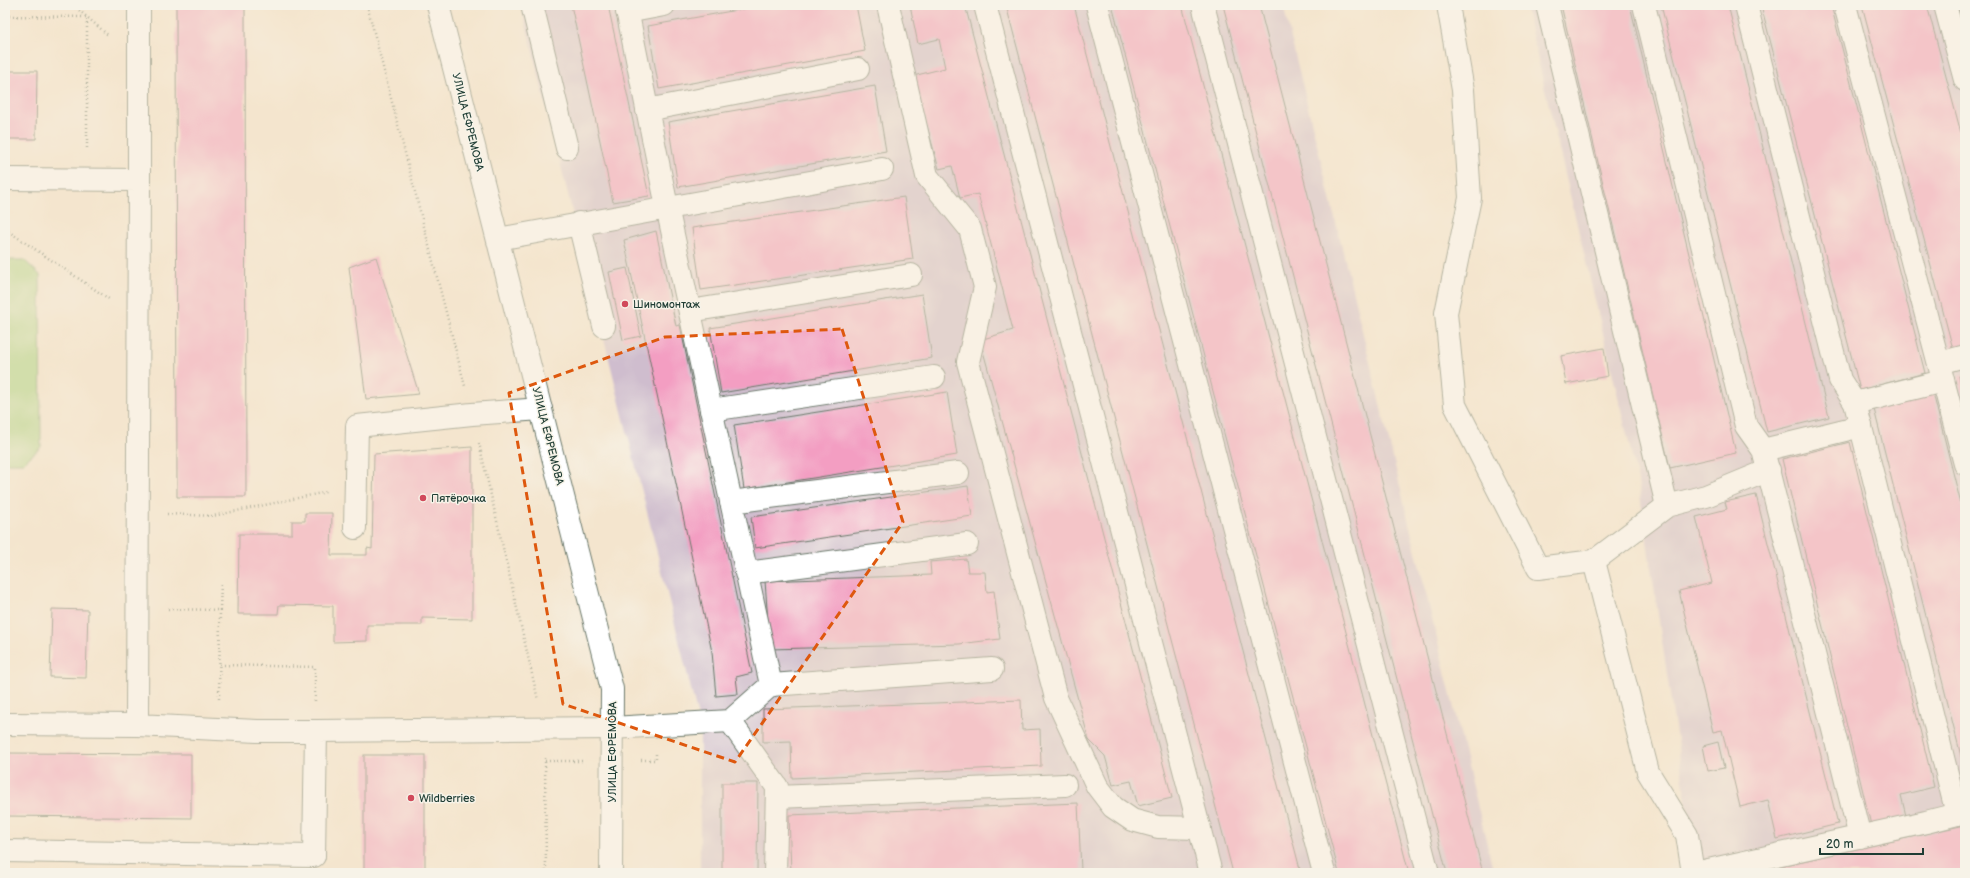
<svg xmlns="http://www.w3.org/2000/svg" width="1970" height="878" viewBox="0 0 1970 878" font-family="'Balsamiq Sans',sans-serif">
<rect width="100%" height="100%" fill="#f7f3e8"/>
<filter id="ink" filterUnits="userSpaceOnUse"><feTurbulence type="fractalNoise" baseFrequency=".025" numOctaves="2"/><feDisplacementMap in="SourceGraphic" scale="8" xChannelSelector="R" yChannelSelector="G"/><feConvolveMatrix kernelMatrix="1 2 1 2 8 2 1 2 1" color-interpolation-filters="sRGB"/></filter>
<filter id="wash" filterUnits="userSpaceOnUse"><feTurbulence type="fractalNoise" baseFrequency=".012" numOctaves="4" result="noise"/><feDisplacementMap in="SourceGraphic" scale="16" xChannelSelector="R" yChannelSelector="G"/><feGaussianBlur stdDeviation="0.9" result="paint"/><feColorMatrix in="noise" values="0 0 0 0 0 0 0 0 0 0 0 0 0 0 0 0 0 1.4 0 .05"/><feComposite in="paint" operator="in"/></filter>
<g filter="url(#wash)">
<rect width="100%" height="100%" fill="#f4e5ce"/>
<g fill="#cfbdce">
<path d="M521 5H1283L1494 873H700V725Z"/>
<path d="M1525 5H1965V873H1697L1638 481Z"/>
</g>
<path fill="#a9d480" stroke="#64885a" d="M5 260H24L40 275 41 447 23 463H5Z"/>
<g id="blocks">
<g fill="#f39ec2">
<path d="M176 5H245L246 497H177Z"/>
<path d="M571 5H608L649 196 613 202Z"/>
<path d="M765 5H856L865 51 659 89 648 26Z"/>
<path d="M910 5H965L1172 798 1138 806 1131 781 1113 785 1105 756 1089 740 980 340 1013 330 978 194 960 198 952 166 939 169 913 76 945 68 939 39 918 44Z"/>
<path d="M1006 5H1074L1301 873H1233Z"/>
<path d="M1112 5H1182L1409 873H1339Z"/>
<path d="M1223 5H1259L1483 873H1447Z"/>
<path d="M1561 5H1630L1736 453 1670 468Z"/>
<path d="M1661 5H1728L1829 417 1767 432Z"/>
<path d="M1761 5H1831L1925 373 1860 390Z"/>
<path d="M1862 5H1927L1965 148V346L1953 349Z"/>
<path d="M1958 5H1965V29Z"/>
<path d="M5 71H37L36 139H5Z"/>
<path d="M875 86 886 151 678 187 668 122Z"/>
<path d="M904 197 913 259 701 290 692 228Z"/>
<path d="M656 231 676 326 680 325 752 673 736 677 738 694 716 696 712 652 624 240Z"/>
<path d="M376 257 419 394 366 399 349 267Z"/>
<path d="M627 268 641 336 623 340 609 272Z"/>
<path d="M922 294 932 358 721 393 710 328Z"/>
<path d="M1604 348 1608 376 1566 384 1561 356Z"/>
<path d="M1965 375V400H1964L1959 376Z"/>
<path d="M947 392 957 455 744 489 734 425Z"/>
<path d="M1933 393 1965 520 1964 768 1874 409Z"/>
<path d="M1850 442 1934 787 1901 795 1906 816 1871 825 1782 459Z"/>
<path d="M472 447V619L422 618V625H367V641L333 642V606L279 605 278 614H238L239 534H292V521H305V513H332L331 555H367V548L372 549 374 454Z"/>
<path d="M968 486 972 516 755 548 751 517Z"/>
<path d="M1756 495 1838 824 1777 839 1768 800 1740 807 1722 730 1713 732 1679 591 1712 583 1696 517 1727 509 1725 502Z"/>
<path d="M966 559 968 572H985L987 592 994 591 1000 639 959 644 770 649 765 581 931 575 930 562Z"/>
<path d="M52 609 88 610 86 678 50 677Z"/>
<path d="M1021 700 1022 730 1040 729 1041 766 792 778 791 741 763 742V709Z"/>
<path d="M1718 742 1724 768 1708 771 1703 746Z"/>
<path d="M5 753 191 754V818L5 816Z"/>
<rect x="364" y="755" width="61" height="118"/>
<path d="M722 783H758L757 873H722Z"/>
<path d="M1078 803 1081 871 1027 873H791L789 815Z"/>
<path d="M1965 825V873H1758V871Z"/>
</g>
</g>
</g>
<g filter="url(#ink)">
<use href="#blocks" fill-opacity="0" stroke="#6a786a" stroke-width="1"/>
<g fill="none" stroke-linecap="round" stroke-linejoin="round">
<g stroke="#6a786a" stroke-width="24">
<g id="minor">
<path d="M438 5 612 689 611 873"/>
<path d="M532 5 567 148"/>
<path d="M888 5 927 176 970 229 985 287 968 362 1056 698 1097 786 1113 807 1132 820 1158 827 1200 828"/>
<path d="M985 5 1211 873"/>
<path d="M1097 5 1324 873"/>
<path d="M1203 5 1428 873"/>
<path d="M1448 5 1463 90 1470 198 1446 313 1455 405 1538 568 1594 561 1667 506 1706 496 1769 470"/>
<path d="M1547 5 1667 506"/>
<path d="M1644 5 1746 426 1763 450 1860 837"/>
<path d="M1746 5 1840 380 1855 403 1957 814"/>
<path d="M1845 5 1965 464"/>
<path d="M1945 5 1965 80"/>
<path d="M627 12 664 5"/>
<path d="M647 110 858 69"/>
<path d="M5 179 139 180 137 725 257 731H316"/>
<path d="M139 180V5"/>
<path d="M579 223 604 326"/>
<path d="M498 239 882 169"/>
<path d="M690 311 911 275"/>
<path d="M1939 363 1965 356"/>
<path d="M1855 403 1943 381"/>
<path d="M711 410 934 377"/>
<path d="M1763 450 1861 426"/>
<path d="M731 502 958 473"/>
<path d="M355 528 357 426 472 414 541 409"/>
<path d="M1594 561 1648 772 1687 835 1693 873"/>
<path d="M746 573 967 544"/>
<path d="M771 685 992 669"/>
<path d="M730 721 777 787 775 873"/>
<path d="M5 724 137 725"/>
<path d="M777 797 1065 785"/>
<path d="M5 851 314 856 316 731 612 728 730 721 771 685 667 207 626 5"/>
<path d="M1695 873 1926 822 1965 812"/>
</g>
</g>
<g stroke="#6a786a" stroke-width="2.5" stroke-dasharray="1 3" stroke-linecap="butt">
<path d="M73 5 109 36"/>
<path d="M367 5 465 386"/>
<path d="M5 16 87 17V151"/>
<path d="M5 229 109 299"/>
<path d="M479 443 538 700"/>
<path d="M167 514 213 516 326 492"/>
<path d="M168 609 220 610 219 700"/>
<path d="M220 610 221 582"/>
<path d="M220 665 315 667V701"/>
<path d="M545 758 546 873"/>
<path d="M641 760H656V754"/>
<path d="M545 761H582"/>
</g>
<use href="#minor" stroke="#fff" stroke-width="22"/>
</g>
</g>
<path d="M0 0H1970V878H0ZM842 329 903 522 735 762 563 704 509 393 665 337Z" fill="#f4e5ce" fill-opacity=".55" fill-rule="evenodd"/>
<path fill="none" stroke="#de580e" stroke-width="3" stroke-dasharray="8 5" stroke-linejoin="round" d="M842 329 903 522 735 762 563 704 509 393 665 337Z"/>
<g fill="#d1495b" stroke="#f7f3e8" stroke-width="1.5">
<circle cx="625" cy="304" r="4"/>
<circle cx="423" cy="498" r="4"/>
<circle cx="411" cy="798" r="4"/>
</g>
<g text-anchor="middle" dominant-baseline="central" stroke-width="3" stroke-linejoin="round" paint-order="stroke">
<g font-size="11" fill="#1f3d34" stroke="#f7f3e8">
<text transform="translate(468 122) rotate(76)">УЛИЦА ЕФРЕМОВА</text>
<text transform="translate(548 436) rotate(76)">УЛИЦА ЕФРЕМОВА</text>
<text transform="translate(612 752) rotate(-90)">УЛИЦА ЕФРЕМОВА</text>
</g>
<g font-size="11" fill="#1f3d34" stroke="#f7f3e8" text-anchor="start">
<text x="633" y="304">Шиномонтаж</text>
<text x="431" y="498">Пятёрочка</text>
<text x="419" y="798">Wildberries</text>
</g>
</g>
<rect width="1970" height="878" fill="none" stroke="#f7f3e8" stroke-width="20"/>
<path d="M1820 848v6h103v-6" fill="none" stroke="#1f3d34" stroke-width="2"/>
<text x="1826" y="848" font-size="12" fill="#1f3d34" stroke="#f7f3e8" stroke-width="3" paint-order="stroke">20 m</text>
</svg>
